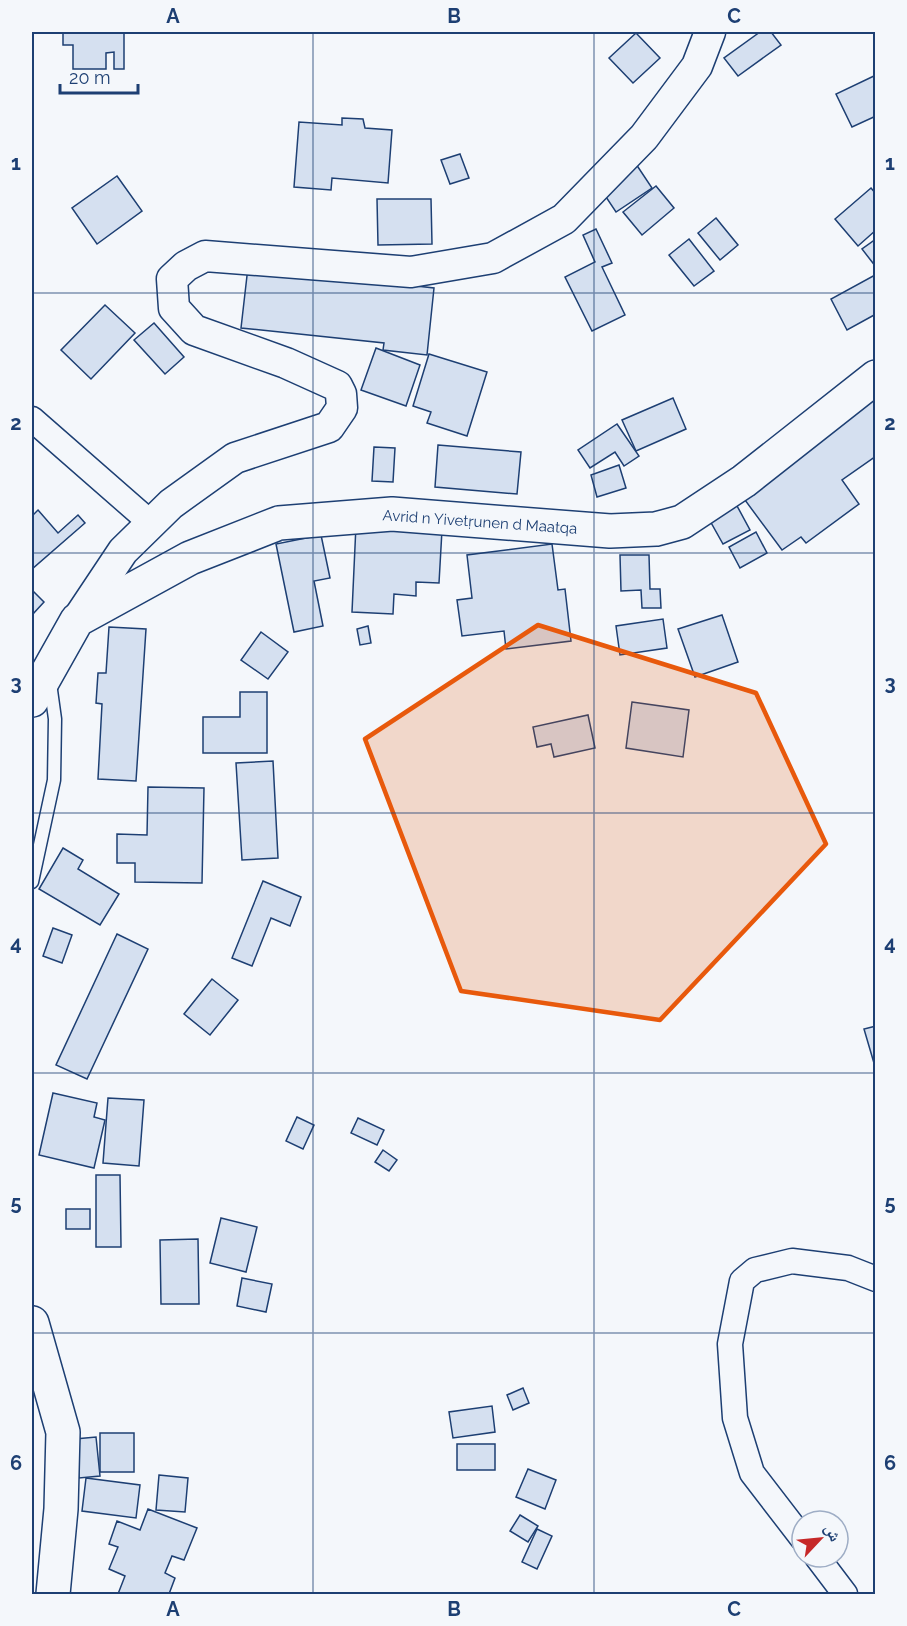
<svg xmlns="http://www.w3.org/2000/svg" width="907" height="1626" viewBox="0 0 907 1626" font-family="Raleway,'Noto Naskh Arabic',sans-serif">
<rect width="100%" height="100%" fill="#f4f7fb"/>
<g fill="#d5e0f0" stroke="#1d3f73" stroke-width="1.5">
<path d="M63 32H124V69H114V52L106 53V69H73V45H63Z"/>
<path d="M760 32H771L781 45 738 76 724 58Z"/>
<path d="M636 33 660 58 633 83 609 58Z"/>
<path d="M876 75V116L852 127 836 94Z"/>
<path d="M342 118 363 119 365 128 392 130 388 183 332 178 331 190 294 187 299 122 342 125Z"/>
<path d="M460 154 469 178 450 184 441 160Z"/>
<path d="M634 161 652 188 616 212 598 185Z"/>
<path d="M117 176 142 211 97 244 72 208Z"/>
<path d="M656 186 674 208 642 235 623 212Z"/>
<path d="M871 188 876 194V230L858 246 835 219Z"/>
<path d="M377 199H431L432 244 378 245Z"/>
<path d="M716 218 738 245 720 260 698 233Z"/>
<path d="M596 229 612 263 602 267 625 315 592 331 565 277 595 262 583 235Z"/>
<path d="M689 239 714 271 694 286 669 255Z"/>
<path d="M876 239V267L862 249Z"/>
<path d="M248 267 434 288 427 355 383 350 384 343 241 328Z"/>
<path d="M875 275 876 314 847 330 831 299Z"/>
<path d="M105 305 135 333 91 379 61 350Z"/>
<path d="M154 323 184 357 165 374 134 340Z"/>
<path d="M376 348 420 365 406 406 361 390Z"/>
<path d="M429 354 487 372 467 436 427 423 431 412 413 406Z"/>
<path d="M876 397V456L842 480 859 504 806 543 801 537 782 550 742 496Z"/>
<path d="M673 398 686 429 636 451 622 420Z"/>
<path d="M617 424 639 456 624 466 615 452 590 468 578 450Z"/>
<path d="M438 445 521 452 517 494 435 487Z"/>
<path d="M374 447 395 448 393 482 372 481Z"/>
<path d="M619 465 626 488 597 497 591 475Z"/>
<path d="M736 504 750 530 723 544 709 519Z"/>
<path d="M38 510 58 533 78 515 85 523 32 569V516Z"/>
<path d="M356 525 442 530 439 583 416 582V596L394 594 393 614 352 612Z"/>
<path d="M756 532 767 553 740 568 729 547Z"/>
<path d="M321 535 330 578 314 581 323 626 294 632 276 544Z"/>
<path d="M552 544 558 590 565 589 571 641 506 649 504 631 462 636 457 600 472 598 467 555Z"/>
<path d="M620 555H649L650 589H660L661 608H642L641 590 621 591Z"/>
<path d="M32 590 44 602 32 615Z"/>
<path d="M722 615 738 662 695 677 678 629Z"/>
<path d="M663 619 667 648 620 655 616 626Z"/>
<path d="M368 626 371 643 360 645 357 629Z"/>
<path d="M109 627 146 629 136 781 98 779 102 704 96 703 98 673H106Z"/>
<path d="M261 632 288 652 268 679 241 660Z"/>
<path d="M240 692H267V753H203V717H240Z"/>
<path d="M632 702 689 710 683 757 626 748Z"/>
<path d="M588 715 595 748 554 757 551 744 537 747 533 727Z"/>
<path d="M273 761 278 858 242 860 236 763Z"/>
<path d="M148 787 204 788 202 883 135 882V863H117V834L147 835Z"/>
<path d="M63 848 83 860 78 869 119 894 100 925 39 889Z"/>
<path d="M263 881 301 897 290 926 271 918 252 966 232 958Z"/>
<path d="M53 928 72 935 62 963 43 956Z"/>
<path d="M117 934 148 949 87 1079 56 1065Z"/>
<path d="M212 979 238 1000 210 1035 184 1014Z"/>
<path d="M876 1026V1070L864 1029Z"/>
<path d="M53 1093 97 1103 94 1117 105 1120 94 1168 39 1155Z"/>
<path d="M108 1098 144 1100 139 1166 103 1163Z"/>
<path d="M297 1117 314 1125 303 1149 286 1141Z"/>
<path d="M358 1118 384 1130 377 1145 351 1133Z"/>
<path d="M383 1150 397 1160 389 1171 375 1162Z"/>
<path d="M96 1175H120L121 1247H96Z"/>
<rect x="66" y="1209" width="24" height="20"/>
<path d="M221 1218 257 1227 246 1272 210 1263Z"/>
<path d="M198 1239 199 1304H161L160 1240Z"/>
<path d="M242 1278 272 1284 266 1312 237 1306Z"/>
<path d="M523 1388 529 1403 513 1410 507 1395Z"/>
<path d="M492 1406 495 1432 453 1438 449 1412Z"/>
<rect x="100" y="1433" width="34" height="39"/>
<path d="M96 1437 100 1476 79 1478 75 1439Z"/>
<rect x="457" y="1444" width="38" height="26"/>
<path d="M528 1469 556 1480 545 1509 516 1497Z"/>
<path d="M159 1475 188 1478 185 1512 156 1510Z"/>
<path d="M86 1478 140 1485 136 1518 82 1511Z"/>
<path d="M148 1509 197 1528 184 1560 172 1556 165 1573 175 1578 169 1594H118L125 1576 109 1569 118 1547 109 1544 117 1521 140 1530Z"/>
<path d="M520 1515 538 1526 528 1542 510 1531Z"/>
<path d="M537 1529 552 1536 537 1569 522 1562Z"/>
</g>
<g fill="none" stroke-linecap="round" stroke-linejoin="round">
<g stroke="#1d3f73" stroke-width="15">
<path id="service" d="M32 882 54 780 55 719 50 683"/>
</g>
<g stroke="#1d3f73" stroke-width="27">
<g id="minor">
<path d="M32 419 152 524"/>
<path d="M802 1538 752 1473 735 1418 730 1344 742 1281 755 1270 792 1261 848 1268 876 1279"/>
<path d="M817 1557 845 1594"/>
</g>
</g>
<g stroke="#1d3f73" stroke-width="33">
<path id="tertiary" d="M77 620 123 551 171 504 235 458 329 427 342 408 341 394 337 386 286 363 194 330 174 308 172 279 186 266 205 256 411 272 493 258 564 219 644 137 697 66 710 32"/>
</g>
<g stroke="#1d3f73" stroke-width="36">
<g id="primary">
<path d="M32 700 77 620 190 558 279 523 392 514 610 531 656 529 682 522 744 481 876 377"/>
<path d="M32 1323 63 1432 61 1509 53 1594"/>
</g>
</g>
<use href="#service" stroke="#f4f7fb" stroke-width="12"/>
<use href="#minor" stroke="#f4f7fb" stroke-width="24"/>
<use href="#tertiary" stroke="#f4f7fb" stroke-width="30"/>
<use href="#primary" stroke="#f4f7fb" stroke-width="33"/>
</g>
<path fill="#e8590c" fill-opacity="0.2" stroke="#e8590c" stroke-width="4.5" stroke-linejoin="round" d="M538 625 756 693 826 844 660 1020 461 991 365 739Z"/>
<path fill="none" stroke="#1d3f73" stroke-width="1.5" stroke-opacity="0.55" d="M313 32V1594M594 32V1594M32 293H876M32 553H876M32 813H876M32 1073H876M32 1333H876"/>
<g text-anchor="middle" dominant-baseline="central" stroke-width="4.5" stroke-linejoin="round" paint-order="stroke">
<g font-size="15" fill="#1d3f73" stroke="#f4f7fb">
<text transform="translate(480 522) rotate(4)">Avrid n Yivetṛunen d Maatqa</text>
</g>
</g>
<rect width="907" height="1626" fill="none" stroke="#f4f7fb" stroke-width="66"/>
<g transform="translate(820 1539) rotate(64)"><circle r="28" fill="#f4f7fb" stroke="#9eadc5" stroke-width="1.5"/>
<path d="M0-4.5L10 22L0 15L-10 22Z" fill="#c62828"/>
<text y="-9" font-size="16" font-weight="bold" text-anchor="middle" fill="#1d3f73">ش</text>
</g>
<path d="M60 84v9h78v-9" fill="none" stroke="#1d3f73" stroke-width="3"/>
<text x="69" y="84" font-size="18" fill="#1d3f73" stroke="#f4f7fb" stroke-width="4.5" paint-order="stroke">20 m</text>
<rect x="33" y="33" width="841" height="1560" fill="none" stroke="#1d3f73" stroke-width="2"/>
<g font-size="20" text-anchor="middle" font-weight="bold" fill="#1d3f73">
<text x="173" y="23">A</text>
<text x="454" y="23">B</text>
<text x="734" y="23">C</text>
<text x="16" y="170">1</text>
<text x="890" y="170">1</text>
<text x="16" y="430">2</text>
<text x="890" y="430">2</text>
<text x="16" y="690">3</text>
<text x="890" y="690">3</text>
<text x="16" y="950">4</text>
<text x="890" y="950">4</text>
<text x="16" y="1210">5</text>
<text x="890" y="1210">5</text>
<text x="16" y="1470">6</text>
<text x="890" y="1470">6</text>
<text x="173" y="1616">A</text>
<text x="454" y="1616">B</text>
<text x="734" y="1616">C</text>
</g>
</svg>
